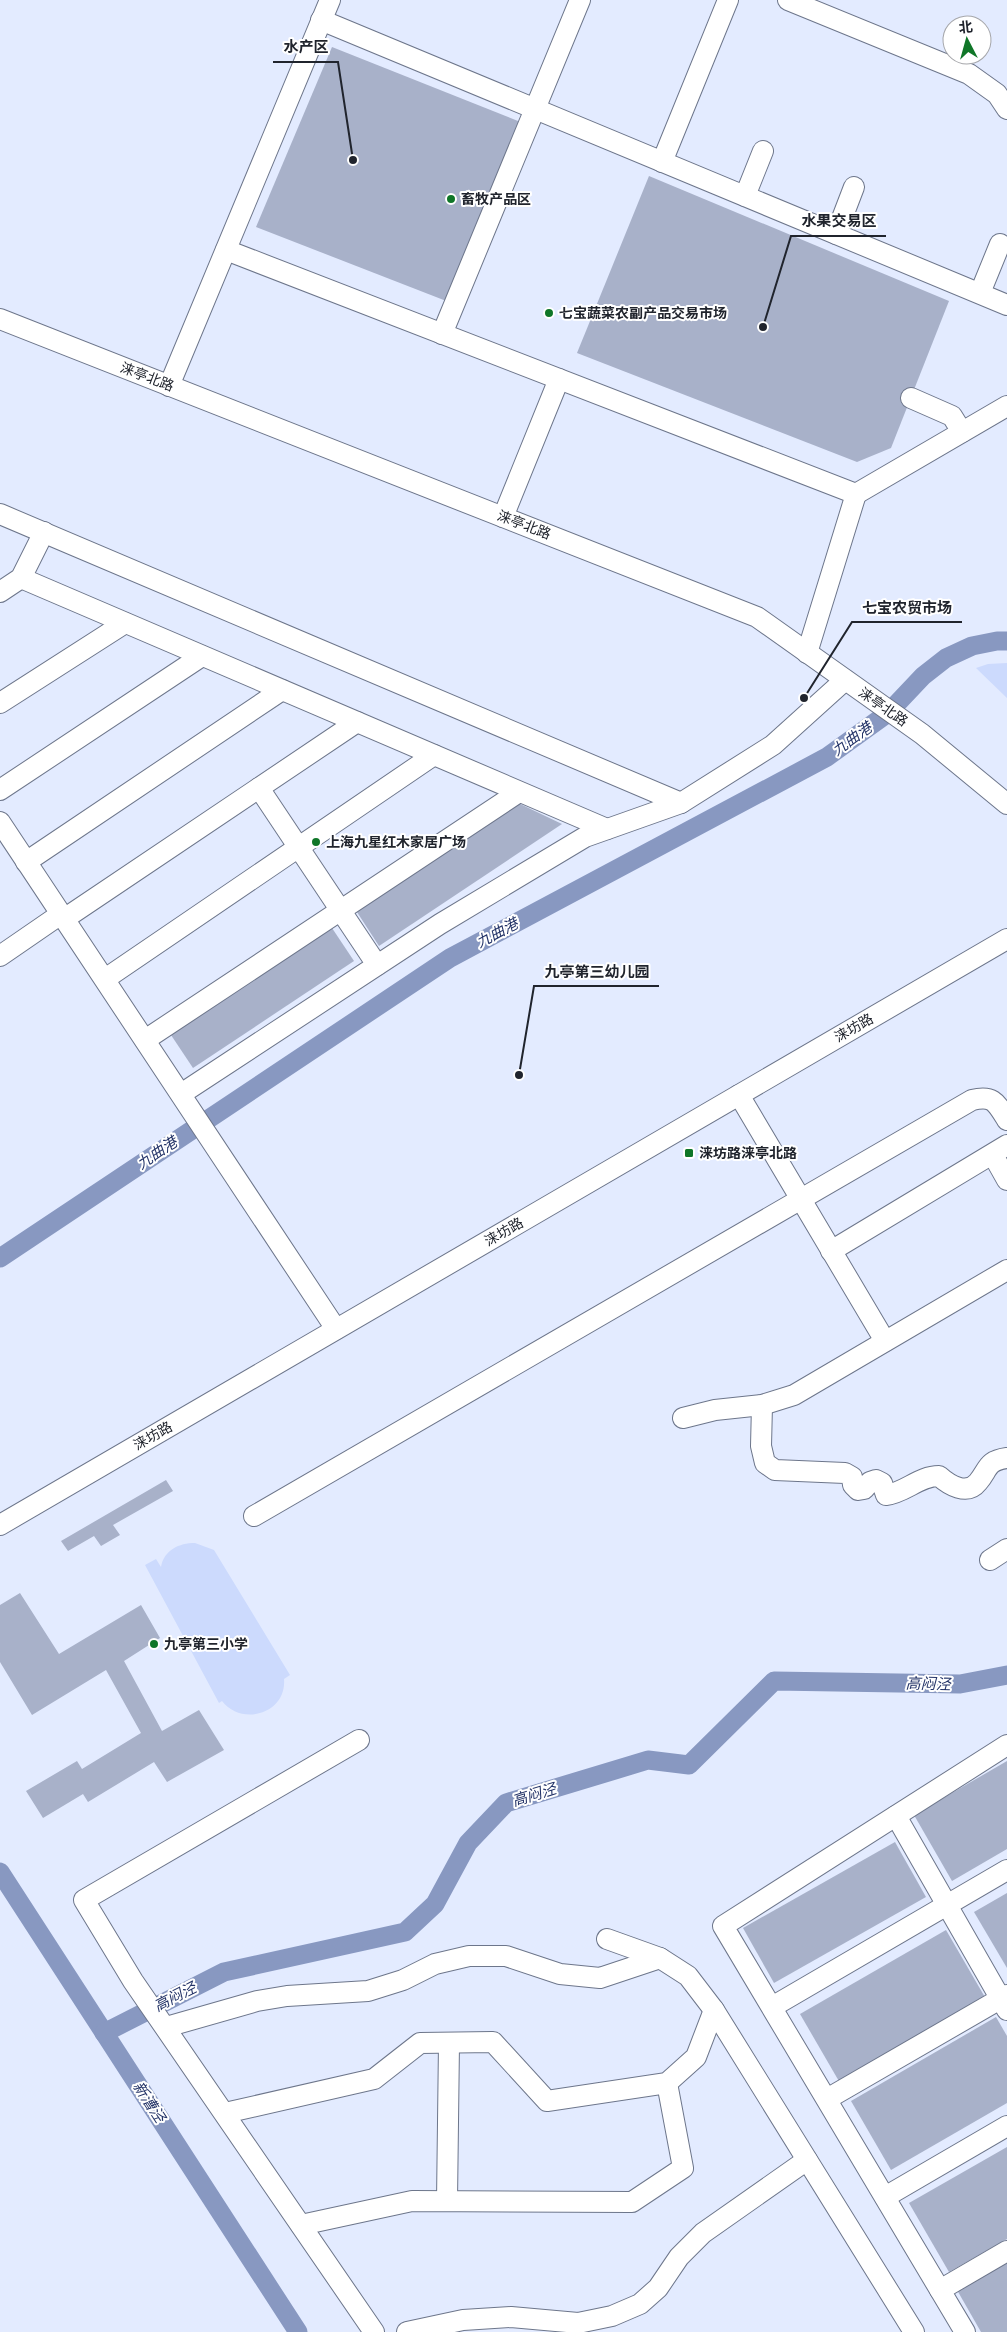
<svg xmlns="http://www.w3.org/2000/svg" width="1007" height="2332" viewBox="0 0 1007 2332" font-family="Signika,'Noto Sans SC',sans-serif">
<rect width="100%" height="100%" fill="#e3ebff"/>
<g fill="#ccdafd">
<path d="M1007 663V698L976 668 988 664Z"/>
<path d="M195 1543 214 1550 290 1675 284 1679C287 1713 242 1727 222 1701L219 1703 145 1565 156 1559 161 1567C164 1550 179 1543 195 1543Z"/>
</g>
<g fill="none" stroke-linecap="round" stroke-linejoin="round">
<g stroke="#8898c1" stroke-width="19">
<path d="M0 1258 450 958 827 757 888 713 923 676 946 658 972 646 997 641H1007"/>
<path d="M0 1872 298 2332"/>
<path d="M104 2033 224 1972 405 1932 435 1904 468 1843 506 1803 648 1760 689 1765 774 1681 960 1684 1007 1675"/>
</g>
</g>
<g fill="#a8b1c9">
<path d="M332 47 528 125 454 304 256 227Z"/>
<path d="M649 176 949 301 891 448 857 462 577 353Z"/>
<path d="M516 802 562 824 379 946 355 909Z"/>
<path d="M330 925 354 961 193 1068 169 1032Z"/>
<path d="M166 1480 173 1491 113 1525 120 1535 101 1546 94 1536 68 1551 61 1541Z"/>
<path d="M20 1593 59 1654 141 1605 160 1638 124 1661 162 1731 199 1710 224 1750 167 1782 154 1762 88 1802 83 1794 43 1818 26 1791 77 1761 82 1769 141 1733 106 1670 32 1715 0 1662V1605Z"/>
<path d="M1007 1761V1849L952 1881 914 1815Z"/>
<path d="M895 1842 926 1897 774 1983 743 1928Z"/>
<path d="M1007 1893V1968L974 1912Z"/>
<path d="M946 1930 986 1999 840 2083 800 2014Z"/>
<path d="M996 2017 1007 2036V2103L891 2170 851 2101Z"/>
<path d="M1007 2147V2239L949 2272 909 2203Z"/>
<path d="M1007 2261V2332H981L957 2290Z"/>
</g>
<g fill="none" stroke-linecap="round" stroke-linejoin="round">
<g stroke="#6d768b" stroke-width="22">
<g id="minor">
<path d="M788 0 969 74 997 94 1007 109"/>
<path d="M321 20 1007 305"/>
<path d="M662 162 728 0"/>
<path d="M745 196 763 151"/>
<path d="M836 234 854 187"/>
<path d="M226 250 856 494 1007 406"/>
<path d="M980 293 1000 244"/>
<path d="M0 319 757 617 922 734 1007 804"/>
<path d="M442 334 580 0"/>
<path d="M169 386 330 0"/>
<path d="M911 398 952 416 962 432"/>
<path d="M0 514 681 803"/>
<path d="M503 517 559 379"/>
<path d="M21 578 607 829"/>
<path d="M0 592 21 578 44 532"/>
<path d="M807 653 856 494"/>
<path d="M0 703 125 623"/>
<path d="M259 788 377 965"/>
<path d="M0 790 202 656"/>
<path d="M0 822 336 1329"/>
<path d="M26 862 282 690"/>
<path d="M64 919 357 722"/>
<path d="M0 956 61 914"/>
<path d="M105 979 434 755"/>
<path d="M145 1040 519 792"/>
<path d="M181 1094 440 924 585 837 681 803 773 745 845 680"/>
<path d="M739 1095 885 1341"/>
<path d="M993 1155 1007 1180"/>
<path d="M831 1251 1007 1145"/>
<path d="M762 1405 761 1446 765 1463 775 1470 845 1473 852 1477 853 1485 858 1490 864 1489 870 1482 876 1480 882 1483 886 1495C905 1493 919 1476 939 1476 949 1485 967 1496 978 1482 989 1469 986 1461 1007 1458"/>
<path d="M683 1418 715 1410 762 1405 794 1395 1007 1270"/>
<path d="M254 1516 972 1100C993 1095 996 1102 1007 1120"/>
<path d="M0 1525 1007 939"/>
<path d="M990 1560 1007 1549"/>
<path d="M359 1740 84 1900 133 1981 374 2332"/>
<path d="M896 1816 1007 2010"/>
<path d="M607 1939 660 1958 688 1976 714 2010 914 2332"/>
<path d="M772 2007 1007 1870"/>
<path d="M166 2027 257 2001 287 1996 368 1991 403 1980 435 1964 469 1956H506L560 1974 600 1978 660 1958"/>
<path d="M827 2099 1007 1995"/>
<path d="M225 2113 374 2079 420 2043 493 2042 547 2101 667 2083 696 2057 714 2010"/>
<path d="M885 2197 1007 2126"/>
<path d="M447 2201 449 2043"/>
<path d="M301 2225 412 2201 632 2202 683 2168 667 2083"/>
<path d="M940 2290 1007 2251"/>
<path d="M407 2332 463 2320 511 2317 578 2323 612 2316 640 2304 658 2288 679 2257 703 2233 807 2160"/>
<path d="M965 2332 723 1926 1007 1745"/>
</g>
</g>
<use href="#minor" stroke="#fff" stroke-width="20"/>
</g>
<g fill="#0f7628" stroke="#fff" stroke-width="2">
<circle cx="451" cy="199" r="5"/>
<circle cx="549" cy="313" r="5"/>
<circle cx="316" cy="842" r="5"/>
<rect x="684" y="1148" width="10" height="10" rx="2.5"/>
<circle cx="154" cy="1644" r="5"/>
</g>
<g text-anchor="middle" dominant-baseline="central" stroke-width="4" stroke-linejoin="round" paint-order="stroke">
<g font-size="14" font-weight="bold" fill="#20242d" stroke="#fff" text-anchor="start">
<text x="461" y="199">畜牧产品区</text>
<text x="559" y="313">七宝蔬菜农副产品交易市场</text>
<text x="326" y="842">上海九星红木家居广场</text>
<text x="699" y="1153">涞坊路涞亭北路</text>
<text x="164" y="1644">九亭第三小学</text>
</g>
<g font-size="14" fill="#20242d" stroke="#fff">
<text transform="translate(147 377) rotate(21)">涞亭北路</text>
<text transform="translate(524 525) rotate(21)">涞亭北路</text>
<text transform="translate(883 707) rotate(35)">涞亭北路</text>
<text transform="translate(854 1028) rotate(-30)">涞坊路</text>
<text transform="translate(504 1232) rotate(-30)">涞坊路</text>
<text transform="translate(153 1436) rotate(-30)">涞坊路</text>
</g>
<g font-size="15" font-style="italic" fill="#233367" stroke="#fff">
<text transform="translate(852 739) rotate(-36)">九曲港</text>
<text transform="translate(497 933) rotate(-28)">九曲港</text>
<text transform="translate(157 1153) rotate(-34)">九曲港</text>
<text transform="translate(928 1684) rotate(1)">高闷泾</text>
<text transform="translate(534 1795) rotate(-17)">高闷泾</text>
<text transform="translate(175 1997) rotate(-27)">高闷泾</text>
<text transform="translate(149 2102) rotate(57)">新漕泾</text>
</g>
</g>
<path fill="none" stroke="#20242d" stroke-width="2" d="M353 160L338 62H273M763 327L791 236H886M804 698L852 622H962M519 1075L534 986H659"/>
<g fill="#20242d" stroke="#fff" stroke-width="2">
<circle cx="353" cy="160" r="5"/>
<circle cx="763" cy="327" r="5"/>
<circle cx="804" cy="698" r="5"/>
<circle cx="519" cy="1075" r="5"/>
</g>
<g font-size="15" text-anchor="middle" font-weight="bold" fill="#20242d" stroke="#fff" stroke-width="4" stroke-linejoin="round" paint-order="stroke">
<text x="306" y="52">水产区</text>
<text x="839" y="226">水果交易区</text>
<text x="907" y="613">七宝农贸市场</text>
<text x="597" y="977">九亭第三幼儿园</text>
</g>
<g transform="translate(967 40) rotate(354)"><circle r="24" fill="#ffffff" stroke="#a6a7ab"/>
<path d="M0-4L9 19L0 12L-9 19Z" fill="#0f7628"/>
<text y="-8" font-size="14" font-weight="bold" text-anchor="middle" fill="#20242d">北</text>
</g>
</svg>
